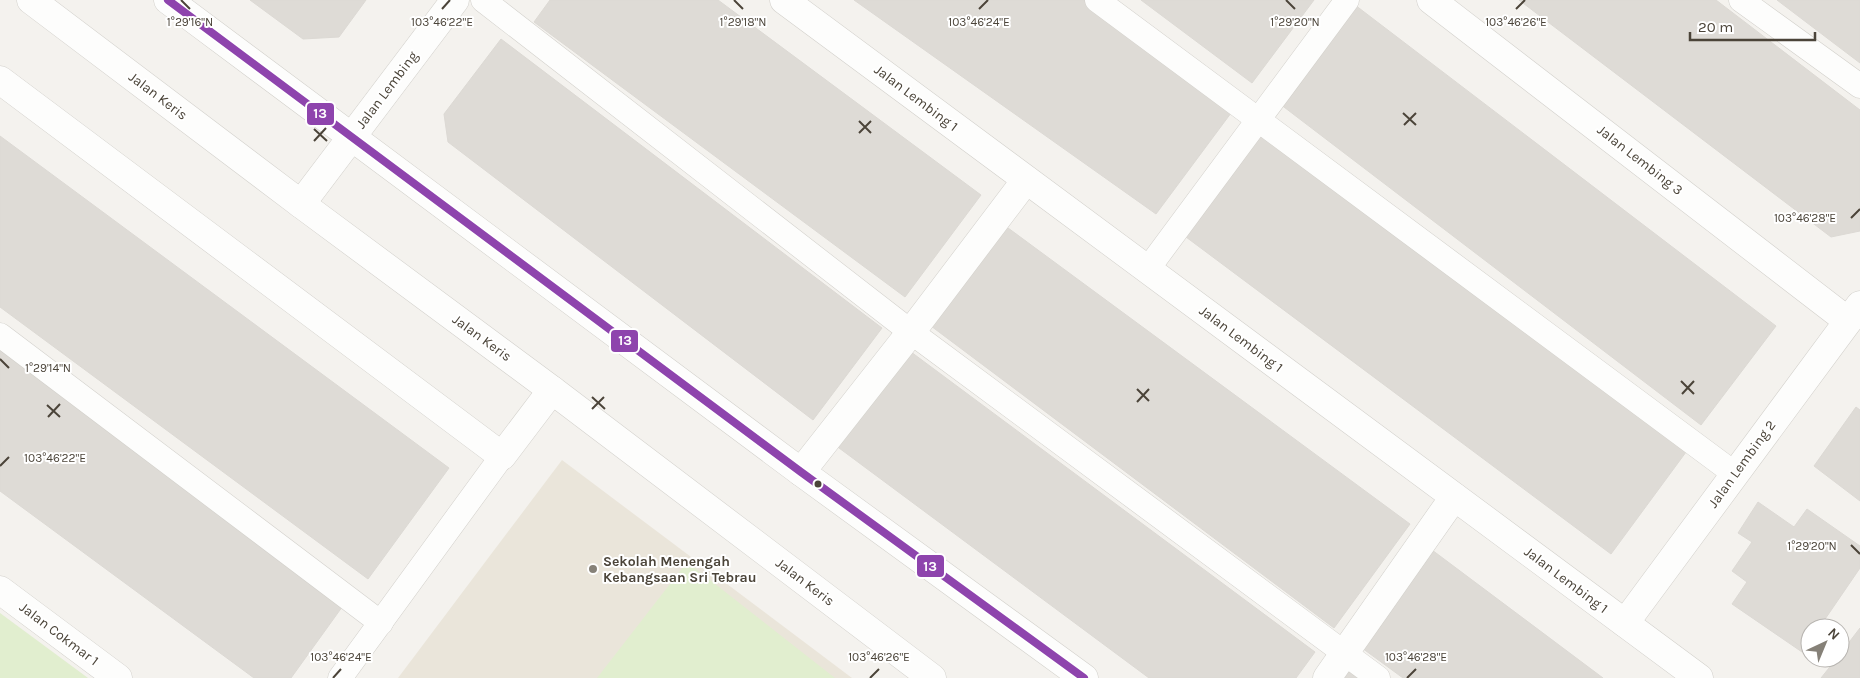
<svg xmlns="http://www.w3.org/2000/svg" width="1860" height="678" viewBox="0 0 1860 678" font-family="Karla,sans-serif">
<rect width="100%" height="100%" fill="#f4f2ee"/>
<path fill="#eae5da" d="M562 460 852 678H398Z"/>
<g fill="#e1eecf">
<path d="M687 562 835 678H597Z"/>
<path d="M0 613 88 678H0Z"/>
</g>
<g fill="#dedbd6" stroke="#dcd9d4">
<path d="M250 0H366L339 37 303 39Z"/>
<path d="M550 0H718L981 195 905 297 534 22Z"/>
<path d="M854 0H1087L1234 109 1156 214Z"/>
<path d="M1141 0H1314L1252 83Z"/>
<path d="M1519 0H1716L1860 110V231L1831 237Z"/>
<path d="M1777 0H1860V63Z"/>
<path d="M1355 5 1776 326 1701 425 1280 104Z"/>
<path d="M501 39 882 328 813 420 448 142 444 114Z"/>
<path d="M1264 132 1689 448 1611 554 1186 237Z"/>
<path d="M0 136 449 468 368 579 0 307Z"/>
<path d="M1004 225 1410 524 1334 628 931 326Z"/>
<path d="M907 349 1315 652 1296 678H1149L835 445Z"/>
<path d="M0 350 345 603 291 678H254L0 491Z"/>
<path d="M1856 407 1860 410V501L1814 466Z"/>
<path d="M1758 502 1794 527 1807 509 1860 546V568L1819 628H1810V640L1802 652 1732 604 1747 582 1732 571 1752 542 1738 533Z"/>
<path d="M1432 550 1603 678H1403L1362 648Z"/>
<path d="M1860 628V678H1821L1837 658H1840V654Z"/>
<path d="M1343 668 1357 678H1336Z"/>
</g>
<g fill="none" stroke-linecap="round" stroke-linejoin="round">
<g stroke="#d2d0cb" stroke-width="25">
<g id="service">
<path d="M483 0 911 332 1378 678"/>
<path d="M1097 0 1735 474"/>
<path d="M1741 0 1860 86"/>
<path d="M1147 270 1347 0"/>
<path d="M0 335 381 623"/>
<path d="M340 678 502 456"/>
</g>
</g>
<g stroke="#d2d0cb" stroke-width="29">
<g id="minor">
<path d="M168 0 801 472 1084 678"/>
<path d="M784 0 1699 678"/>
<path d="M1431 0 1848 321"/>
<path d="M0 80 502 456 552 390"/>
<path d="M301 204 455 0"/>
<path d="M801 472 911 332 1026 180"/>
<path d="M0 590 118 678"/>
<path d="M1625 623 1860 305"/>
<path d="M1327 678 1454 497"/>
</g>
</g>
<g stroke="#d2d0cb" stroke-width="29">
<path id="tertiary" d="M31 0 301 204 552 390 932 678"/>
</g>
<use href="#service" stroke="#fdfdfc" stroke-width="24"/>
<use href="#minor" stroke="#fdfdfc" stroke-width="28"/>
<use href="#tertiary" stroke="#fdfdfc" stroke-width="28"/>
<g stroke="#fff" stroke-width="11">
<path id="bus-1" d="M168 0 801 472 1084 678"/>
</g>
<use href="#bus-1" stroke="#8e44ad" stroke-width="8"/>
</g>
<path fill="none" stroke="#4b4439" stroke-width="2" d="M181 0 190 9M734 0 743 9M1286 0 1295 9M442 9 450 0M979 9 988 0M1516 9 1525 0M1403 113 1416 125M859 121 871 133M1404 125 1416 113M314 129 327 141M859 133 871 121M314 141 326 128M1851 218 1860 209M0 359 9 368M1681 381 1694 394M1137 389 1149 401M1682 394 1694 381M592 397 605 409M1137 402 1149 389M47 405 60 417M592 409 604 397M48 417 60 404M0 466 9 457M1851 545 1860 554M333 678 341 669M870 678 879 669M1407 678 1416 669"/>
<circle fill="#4b4439" stroke="#fff" stroke-width="2" cx="818" cy="484" r="4.5"/>
<circle fill="#868178" stroke="#fff" stroke-width="2" cx="593" cy="569" r="5"/>
<g text-anchor="middle" dominant-baseline="central" stroke-width="4" stroke-linejoin="round" paint-order="stroke">
<g font-size="14" fill="#4b4439" stroke="#fff">
<text transform="translate(387 90) rotate(-53)">Jalan Lembing</text>
<text transform="translate(158 96) rotate(37)">Jalan Keris</text>
<text transform="translate(916 98) rotate(37)">Jalan Lembing 1</text>
<text transform="translate(1640 160) rotate(38)">Jalan Lembing 3</text>
<text transform="translate(482 338) rotate(36)">Jalan Keris</text>
<text transform="translate(1241 339) rotate(37)">Jalan Lembing 1</text>
<text transform="translate(1742 464) rotate(-54)">Jalan Lembing 2</text>
<text transform="translate(1566 580) rotate(37)">Jalan Lembing 1</text>
<text transform="translate(805 582) rotate(37)">Jalan Keris</text>
<text transform="translate(59 634) rotate(37)">Jalan Cokmar 1</text>
</g>
<g font-size="14" font-weight="bold" fill="#4b4439" stroke="#fff" text-anchor="start">
<text x="603" y="561">Sekolah Menengah<tspan x="603" dy="16">Kebangsaan Sri Tebrau</tspan></text>
</g>
</g>
<g font-size="12" text-anchor="middle" fill="#4b4439" stroke="#fff" stroke-width="4" stroke-linejoin="round" paint-order="stroke">
<text x="190" y="26">1°29'16"N</text>
<text x="743" y="26">1°29'18"N</text>
<text x="1295" y="26">1°29'20"N</text>
<text x="442" y="26">103°46'22"E</text>
<text x="979" y="26">103°46'24"E</text>
<text x="1516" y="26">103°46'26"E</text>
<text x="1805" y="222">103°46'28"E</text>
<text x="48" y="372">1°29'14"N</text>
<text x="55" y="462">103°46'22"E</text>
<text x="1812" y="550">1°29'20"N</text>
<text x="341" y="661">103°46'24"E</text>
<text x="879" y="661">103°46'26"E</text>
<text x="1416" y="661">103°46'28"E</text>
</g>
<g stroke="#fff" stroke-width="2">
<rect x="306" y="102" width="29" height="24" rx="5" fill="#8e44ad"/>
<rect x="610" y="329" width="29" height="24" rx="5" fill="#8e44ad"/>
<rect x="916" y="554" width="29" height="24" rx="5" fill="#8e44ad"/>
</g>
<g font-size="14" text-anchor="middle" font-weight="bold" fill="#fff">
<text x="320" y="118">13</text>
<text x="625" y="345">13</text>
<text x="930" y="571">13</text>
</g>
<g transform="translate(1825 643) rotate(44)"><circle r="24" fill="#ffffff" stroke="#b7b4b0"/>
<path d="M0-4L9 19L0 12L-9 19Z" fill="#868178"/>
<text y="-8" font-size="14" font-weight="bold" text-anchor="middle" fill="#4b4439">N</text>
</g>
<path d="M1690 32v8h125v-8" fill="none" stroke="#4b4439" stroke-width="2.5"/>
<text x="1698" y="32" font-size="15" fill="#4b4439" stroke="#ffffff" stroke-width="4" paint-order="stroke">20 m</text>
</svg>
